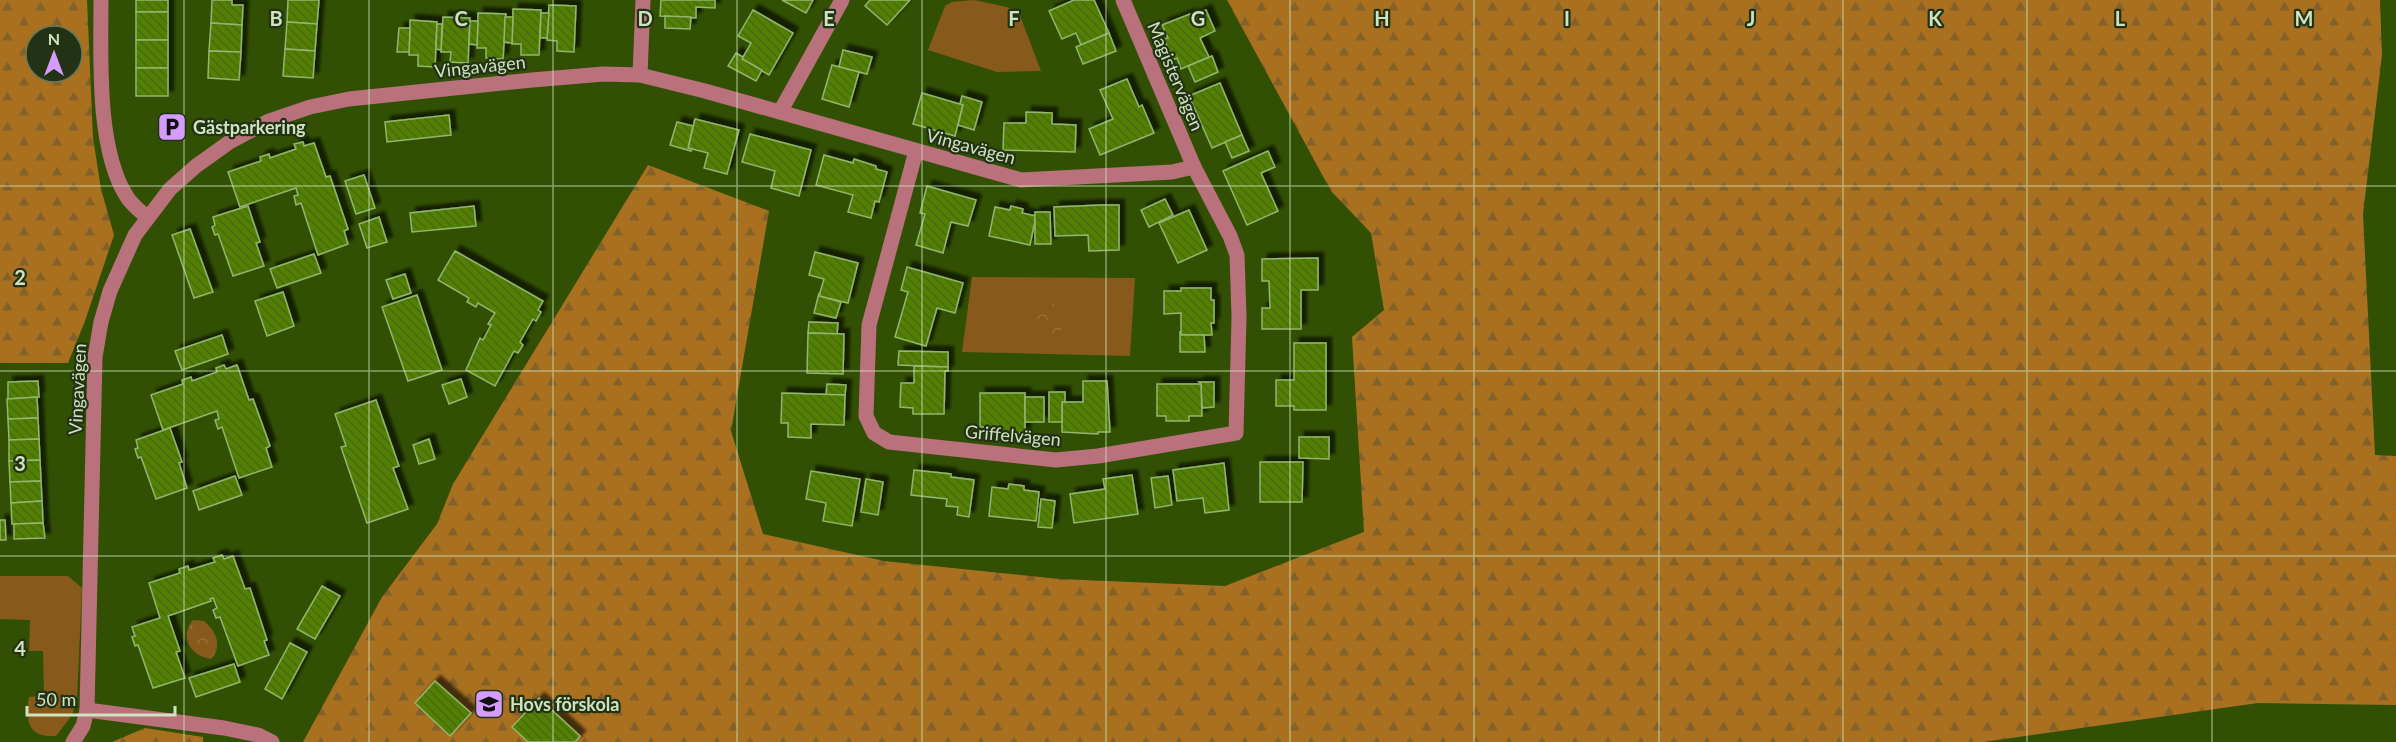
<svg xmlns="http://www.w3.org/2000/svg" width="2396" height="742" viewBox="0 0 2396 742" font-family="Lato,sans-serif">
<defs>
<pattern id="forest-firs" width="22" height="20" patternUnits="userSpaceOnUse" patternTransform="scale(1.5)"><rect width="22" height="20" fill="#a9701f"/><path d="M5 1l3.5 6h-7zM16 11l3.5 6h-7z" fill="#846128"/></pattern>
<pattern id="park-crowns" width="20" height="18" patternUnits="userSpaceOnUse" patternTransform="scale(1.5)"><rect width="20" height="18" fill="#875a1b"/><path d="M2 6a3 3 0 1 1 6 0M12 15a3 3 0 1 1 6 0" fill="none" stroke="#97723a"/></pattern>
<pattern id="building-back-hatch" width="6" height="6" patternUnits="userSpaceOnUse" patternTransform="scale(1.5)"><rect width="6" height="6" fill="#528005"/><path d="M-1 5l2 2M0 0l6 6M5-1l2 2" fill="none" stroke="#4a681a"/></pattern>
<filter id="shadow"><feDropShadow dx="5.5" dy="-5.5" stdDeviation="1.5" flood-color="#0009"/></filter>
</defs>
<rect width="100%" height="100%" fill="#325003"/>
<g fill="#875a1b">
<path d="M974 0 1007 7 1019 13 1041 71 997 72 928 50 945 6 952 2Z"/>
<path d="M972 277 1135 278 1130 356 962 352Z"/>
<path d="M0 576H68L82 588 77 699 72 715 56 736C28 738 25 721 29 697L40 696 44 694 43 651H29L30 620 0 619Z"/>
</g>
<g fill="url(#forest-firs)" fill-rule="evenodd">
<path d="M0 0H87L93 138 101 189 114 235 85 321 68 363H0ZM36 36H72V72H36Z"/>
<path d="M1227 0H2380L2382 55 2363 214 2375 455 2396 456V705L2258 703 1983 742H303L382 597 437 524 453 484 648 165 769 211 731 431 763 534 884 561 1059 579 1225 586 1364 532 1352 337 1384 310 1371 233 1331 191Z"/>
<path d="M145 728 203 737V742H112Z"/>
</g>
<g fill="url(#park-crowns)">
<path d="M1041 298H1049L1067 319 1057 337 1038 335 1032 317Z"/>
<path d="M193 620 204 621C216 631 223 646 211 659 190 656 179 637 193 620Z"/>
</g>
<g fill="url(#building-back-hatch)" stroke="#92b56f" stroke-width="1.5" filter="url(#shadow)">
<rect x="136" y="0" width="32" height="12"/>
<path d="M212 0H232V5H243L242 25 211 23Z"/>
<path d="M288 0H319L317 24 287 22Z"/>
<path d="M661 0H715V8L696 7V18L660 16Z"/>
<path d="M782 0H813L806 13Z"/>
<path d="M870 0H910L887 25 865 6Z"/>
<path d="M1074 0H1094L1109 33 1081 45 1076 33 1062 39 1049 11Z"/>
<path d="M549 5 576 6 574 52 557 51V41L547 40Z"/>
<path d="M513 9 541 10 539 55H521V44H512Z"/>
<path d="M753 10 793 33 769 75 742 59 751 43 738 36Z"/>
<path d="M1206 10 1215 31 1200 38 1209 57 1181 69 1177 58 1173 60 1171 56 1164 39 1168 38 1162 25 1190 14 1191 17Z"/>
<rect x="136" y="12" width="32" height="28"/>
<path d="M478 13 506 14 503 59 486 58V48H477Z"/>
<path d="M541 13H549L547 38H540Z"/>
<path d="M665 16 691 17 690 29 665 28Z"/>
<path d="M443 17 470 18 468 63 450 62 451 52H441Z"/>
<path d="M505 17H513L512 43 504 42Z"/>
<path d="M410 20 437 22 435 67 418 66V55H409Z"/>
<path d="M470 21H478L477 45 469 44Z"/>
<path d="M287 22 317 24 315 51 285 49Z"/>
<path d="M211 23 242 25 241 52 209 51Z"/>
<path d="M437 24H442L441 50 436 49Z"/>
<path d="M399 28H410L409 52H397Z"/>
<path d="M1109 33 1116 51 1083 64 1076 47Z"/>
<rect x="136" y="40" width="32" height="28"/>
<path d="M285 49 315 51 313 78 283 76Z"/>
<path d="M843 50 872 57 867 74 839 67Z"/>
<path d="M209 51 241 52 239 80 208 78Z"/>
<path d="M736 53 743 57 742 59 762 70 756 81 728 66Z"/>
<path d="M1212 56 1218 72 1195 82 1188 66Z"/>
<path d="M832 65 859 72 849 107 822 99Z"/>
<rect x="136" y="68" width="32" height="28"/>
<path d="M1127 79 1139 107 1142 105 1154 133 1100 155 1089 129 1113 119 1100 90Z"/>
<path d="M1220 83 1242 135 1212 148 1189 96Z"/>
<path d="M922 93 963 105 955 136 913 124Z"/>
<path d="M962 96 982 102 974 130 958 125 963 105 960 104Z"/>
<path d="M1026 112 1052 113V124L1076 125 1075 152 1003 150 1004 123H1026Z"/>
<path d="M449 115 451 135 387 142 385 122Z"/>
<path d="M695 119 739 130 727 174 704 168 708 153 688 148Z"/>
<path d="M677 122 693 126 688 148 692 149 691 151 670 145Z"/>
<path d="M750 134 811 150 799 196 771 188 775 171 742 162Z"/>
<path d="M1242 135 1249 151 1232 158 1225 142Z"/>
<path d="M303 142 304 146 314 143 326 177 330 176 348 229 344 231 348 244 318 255 301 203 296 205 294 196 298 195 296 188 240 207 228 172 261 161 260 157 269 154 270 158 296 149 294 144Z"/>
<path d="M1268 151 1275 167 1261 173 1278 211 1247 225 1223 171Z"/>
<path d="M824 155 853 163 854 159 876 166V169L887 172 879 202 875 201 871 218 848 212 853 195 816 185Z"/>
<path d="M364 175 375 208 356 214 345 181Z"/>
<path d="M927 186 976 200 968 226 951 222 943 253 916 245 925 214 920 213Z"/>
<path d="M1165 199 1173 215 1149 227 1141 210Z"/>
<path d="M1102 205H1119V250L1089 251 1088 235 1055 236 1054 207Z"/>
<path d="M248 206 260 242 256 243 264 266 233 276 218 234 215 235 212 227 215 225 213 217Z"/>
<path d="M474 206 476 226 412 232 410 213Z"/>
<path d="M1011 206 1023 209 1022 213 1036 216 1030 245 989 236 995 207 1010 210Z"/>
<path d="M1189 210 1207 250 1178 263 1159 223Z"/>
<path d="M1035 212H1050L1051 244H1035Z"/>
<path d="M379 217 387 242 367 248 359 224Z"/>
<path d="M190 229 213 292 194 298 172 235Z"/>
<path d="M455 251 543 301 538 310 541 312 536 321 533 319 520 342 523 345 518 353 514 351 495 386 466 370 480 338 483 340 491 325 488 324 495 313 478 303 476 307 467 302 469 298 438 280Z"/>
<path d="M815 252 858 263 848 303 819 296 824 279 809 275Z"/>
<path d="M314 254 321 273 277 288 270 269Z"/>
<path d="M1318 258V290H1301V329H1262V308H1270L1269 281H1262V259Z"/>
<path d="M907 267 963 283 955 313 937 308 926 346 895 337 908 292 901 290Z"/>
<path d="M405 274 411 293 393 299 386 280Z"/>
<path d="M1181 288H1211V300H1214V323H1211L1212 335H1181V313L1164 314V291H1181Z"/>
<path d="M283 292 294 326 267 336 255 301Z"/>
<path d="M819 293V296L841 302 836 318 814 313Z"/>
<path d="M417 295 442 370 408 381 382 307Z"/>
<path d="M809 322 838 323 837 334 808 333Z"/>
<path d="M1180 331 1181 335H1204L1205 352H1180Z"/>
<path d="M808 333 844 334 843 374 807 373Z"/>
<path d="M222 335 228 354 182 370 175 351Z"/>
<path d="M1294 343H1326V410H1294V406H1276V380H1294Z"/>
<path d="M899 351 948 352V367L898 365Z"/>
<path d="M224 365 226 369 237 365 249 400 253 399 270 446 266 448 272 467 239 478 222 427 218 429 215 420 219 419 217 411 163 430 151 395 183 384 182 380 191 377 192 381 217 372 216 368Z"/>
<path d="M914 366 948 367V371H945L944 414H913V408L900 407 901 383H914Z"/>
<path d="M461 379 467 397 449 404 442 385Z"/>
<path d="M38 381 39 397 8 399V382Z"/>
<path d="M1083 381H1107L1110 432H1098V434L1062 432V402H1083Z"/>
<path d="M1199 382H1214V407L1202 408 1201 384Z"/>
<path d="M827 384 846 385 845 395H826Z"/>
<path d="M1157 384H1201L1202 416H1189V421H1166V416H1157Z"/>
<path d="M1049 392H1065V402H1062V422H1049Z"/>
<path d="M782 393 845 395 844 425 811 424V438L788 437V423H781Z"/>
<path d="M980 393H1025V433H1000V427H980Z"/>
<path d="M37 397 38 418 8 419 7 399Z"/>
<rect x="1025" y="397" width="19" height="25"/>
<path d="M376 400 399 466 393 468 408 509 367 523 341 447 346 446 335 414Z"/>
<path d="M38 418 39 439 9 440 8 419Z"/>
<path d="M170 428 182 462 179 463 187 488 156 499 141 457 138 458 135 449 138 448 136 440Z"/>
<path d="M1299 437H1329V459L1299 458Z"/>
<path d="M39 439 40 460 9 461V440Z"/>
<path d="M429 439 435 459 419 464 413 445Z"/>
<path d="M40 460 41 481 10 482 9 461Z"/>
<path d="M1260 462H1303L1302 502H1260Z"/>
<path d="M1224 463 1229 510 1205 513 1203 498 1177 501 1173 470Z"/>
<path d="M914 470 951 474V477L974 480 969 517 957 515 958 507 946 506 947 499 911 495Z"/>
<path d="M811 471 860 479 852 526 823 521 826 503 806 499Z"/>
<path d="M1132 475 1138 514 1074 523 1070 494 1105 489 1103 479Z"/>
<path d="M235 476 242 495 199 510 193 491Z"/>
<path d="M1168 476 1172 505 1155 508 1151 478Z"/>
<path d="M866 479 883 482 878 515 861 512Z"/>
<path d="M41 481 42 501 11 503 10 482Z"/>
<path d="M1009 484 1024 486V490L1039 492 1036 521 989 516 992 487 1008 489Z"/>
<path d="M1041 499 1055 501 1052 528 1038 527Z"/>
<path d="M42 501 43 523 12 524 11 503Z"/>
<path d="M0 520H5L6 540H0Z"/>
<path d="M43 523 45 538 14 539V524Z"/>
<path d="M222 555 224 559 233 556 245 589 250 588 267 640 264 641 269 655 238 666 220 617 216 618 213 610 217 608 213 598 210 599 211 601 168 616 180 651 176 652 185 678 153 688 138 645 135 646 132 637 135 636 132 627 160 618 149 583 180 573 179 569 188 566 189 570 215 562 213 558Z"/>
<path d="M322 586 340 596 315 639 297 629Z"/>
<path d="M290 643 307 652 282 699 265 689Z"/>
<path d="M234 664 240 682 196 697 189 678Z"/>
<path d="M435 681 471 713 450 736 415 703Z"/>
<path d="M539 698 580 736 575 742H528L512 727Z"/>
</g>
<g fill="none" stroke-linecap="round" stroke-linejoin="round">
<g stroke="#b9717c" stroke-width="15">
<path d="M101 0C101 56 96 149 127 197 132 205 140 211 147 217"/>
<path d="M640 75 643 0"/>
<path d="M780 112 842 0"/>
<path d="M916 151 869 325 866 416 874 433 889 442 1056 460 1098 456 1236 433 1239 317 1237 255 1230 236 1194 167 1123 0"/>
<path d="M87 710 224 728 258 735 272 742"/>
<path d="M73 742 83 726 87 710 95 357 101 322 110 291 135 235 170 189 196 166 231 141 269 121 310 107 349 99 532 80 604 74 640 75 705 91 1021 180 1172 172 1194 167"/>
</g>
</g>
<path fill="none" stroke="#d0e3c0" stroke-width="1.5" stroke-opacity="0.55" d="M184 0V742M369 0V742M553 0V742M737 0V742M922 0V742M1106 0V742M1290 0V742M1474 0V742M1659 0V742M1843 0V742M2027 0V742M2212 0V742M0 186H2396M0 371H2396M0 556H2396"/>
<defs>
<g id="parking-square" transform="scale(1.5)"><rect x="-9" y="-9" width="18" height="18" rx="4" fill="#d49cfc" stroke="#233114"/><path d="M-3.5-5.5H1a3.5 3.5 0 0 1 0 7H-1V5.5H-3.5ZM-1-3.4V-.6H.8a1.4 1.4 0 0 0 0-2.8Z" fill="#111"/></g>
<g id="school-square" transform="scale(1.5)"><rect x="-9" y="-9" width="18" height="18" rx="4" fill="#d49cfc" stroke="#233114"/><path d="M0-5L7-2L0 1L-7-2ZM-4 1L0 2.5L4 1V4Q0 6-4 4Z" fill="#111"/></g>
</defs>
<g fill-rule="evenodd">
<use href="#parking-square" x="172" y="127"/>
<use href="#school-square" x="489" y="704"/>
</g>
<g text-anchor="middle" dominant-baseline="central" stroke-width="4.5" stroke-linejoin="round" paint-order="stroke">
<g font-size="18" fill="#d0e3c0" stroke="#233114">
<text transform="translate(480 66) rotate(-6)">Vingavägen</text>
<text transform="translate(1176 76) rotate(67)">Magistervägen</text>
<text transform="translate(971 146) rotate(15)">Vingavägen</text>
<text transform="translate(77 389) rotate(-87)">Vingavägen</text>
<text transform="translate(1013 435) rotate(5)">Griffelvägen</text>
</g>
<g font-size="18" font-weight="bold" fill="#d0e3c0" stroke="#233114" text-anchor="start">
<text x="193" y="127">Gästparkering</text>
<text x="510" y="704">Hovs förskola</text>
</g>
</g>
<g font-size="20" text-anchor="middle" font-weight="bold" fill="#d0e3c0" stroke="#233114" stroke-width="4.5" stroke-linejoin="round" paint-order="stroke">
<text x="276" y="26">B</text>
<text x="461" y="26">C</text>
<text x="645" y="26">D</text>
<text x="829" y="26">E</text>
<text x="1014" y="26">F</text>
<text x="1198" y="26">G</text>
<text x="1382" y="26">H</text>
<text x="1567" y="26">I</text>
<text x="1751" y="26">J</text>
<text x="1935" y="26">K</text>
<text x="2120" y="26">L</text>
<text x="2304" y="26">M</text>
<text x="20" y="285">2</text>
<text x="20" y="471">3</text>
<text x="20" y="656">4</text>
</g>
<g transform="translate(54 54)"><circle r="28" fill="#233114" stroke="#687859" stroke-width="1.5"/>
<path d="M0-4.5L10 22L0 15L-10 22Z" fill="#d49cfc"/>
<text y="-9" font-size="16" font-weight="bold" text-anchor="middle" fill="#d0e3c0">N</text>
</g>
<path d="M27 706v9h148v-9" fill="none" stroke="#d0e3c0" stroke-width="3"/>
<text x="36" y="706" font-size="18" fill="#d0e3c0" stroke="#233114" stroke-width="4.5" paint-order="stroke">50 m</text>
</svg>
